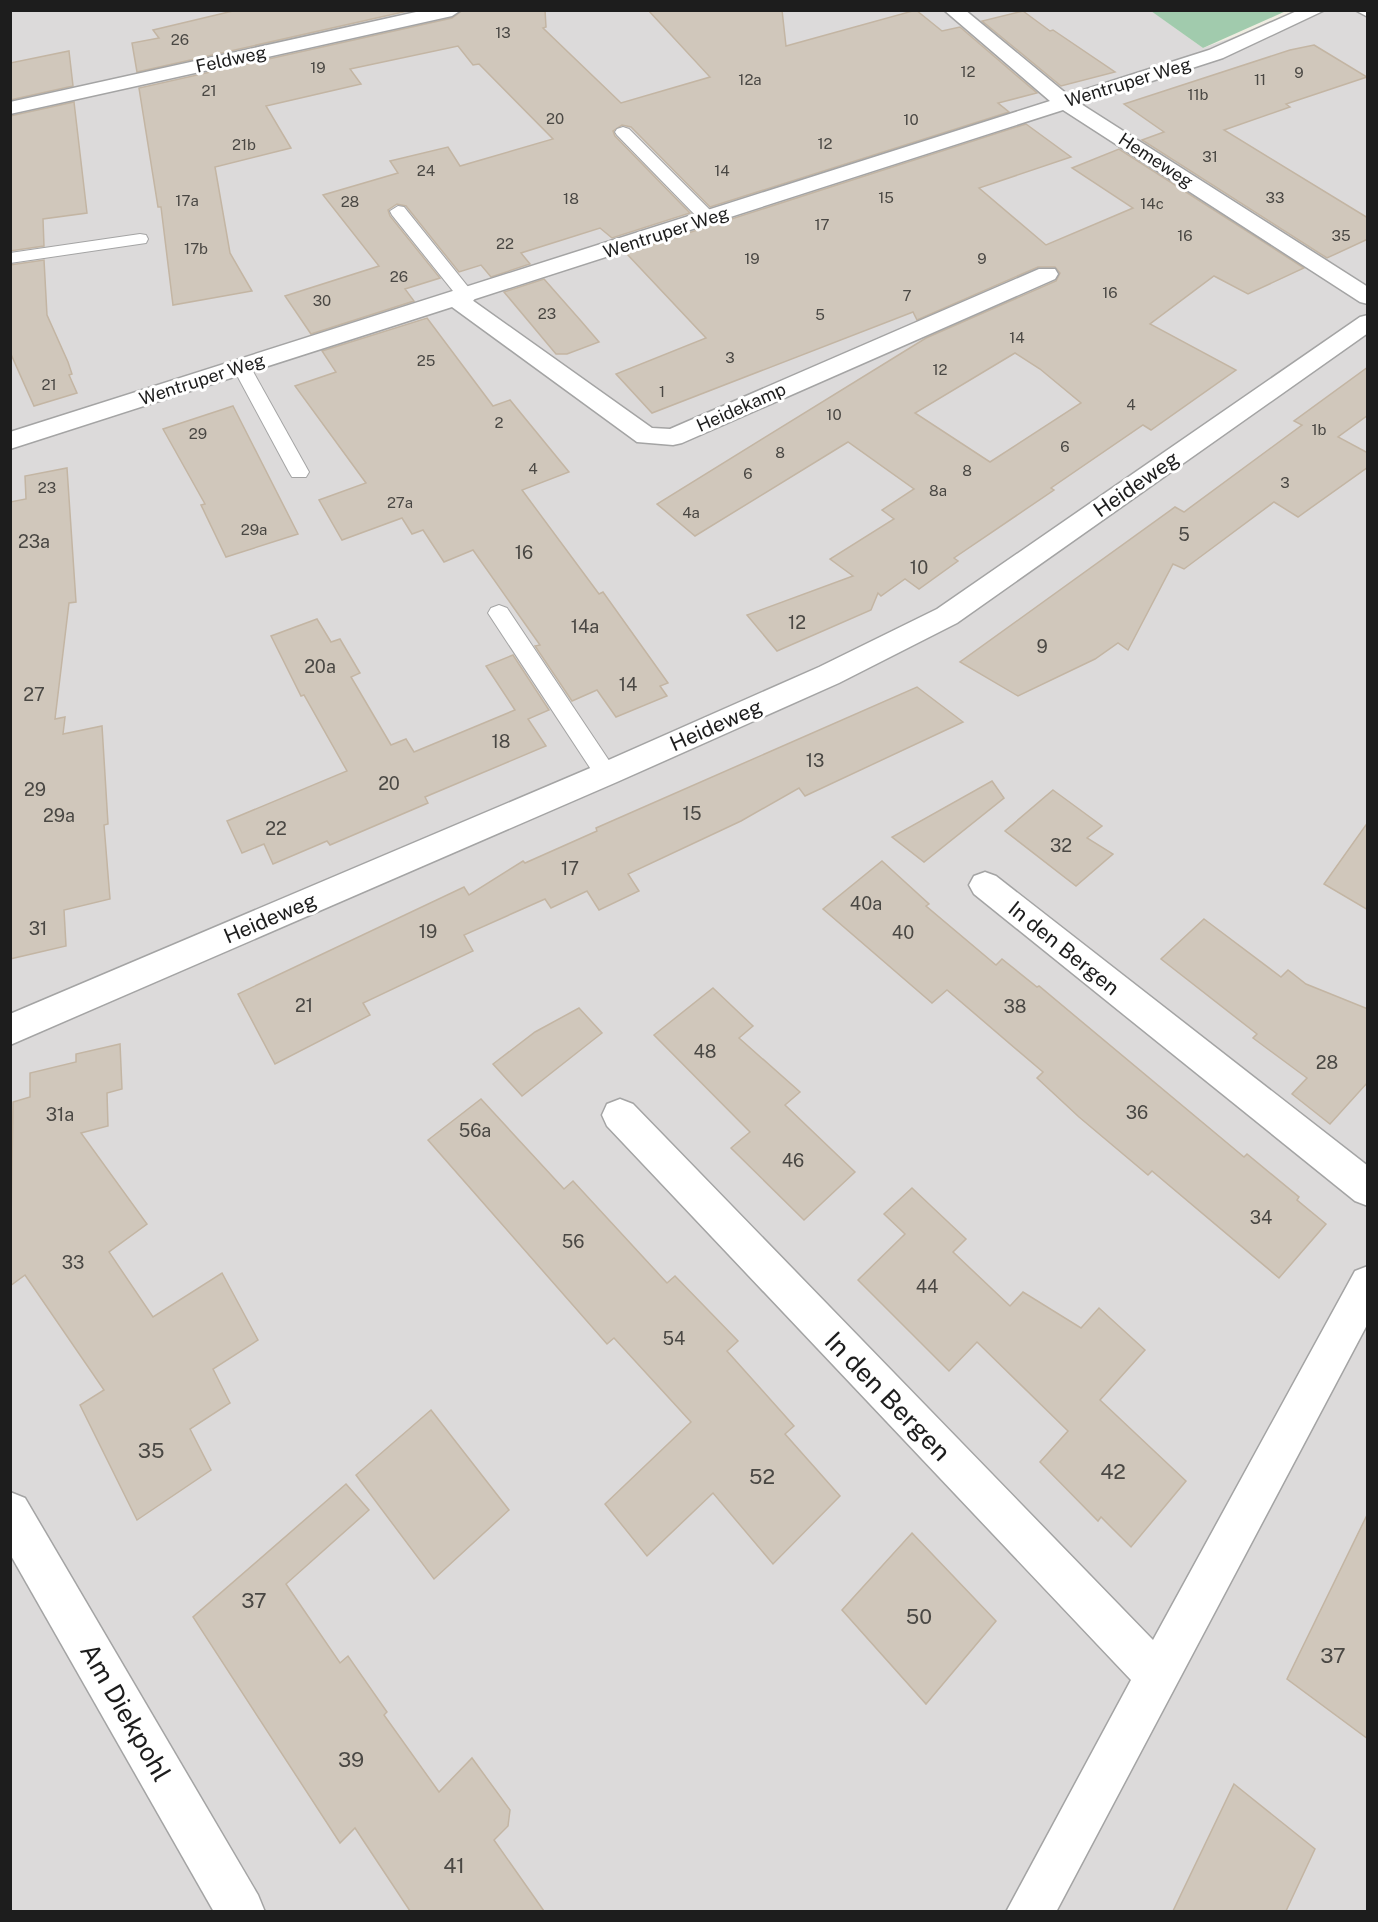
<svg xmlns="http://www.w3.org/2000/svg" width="1378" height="1922" viewBox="0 0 1378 1922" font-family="'Public Sans',sans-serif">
<rect width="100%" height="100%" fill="#f0ede2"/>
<path fill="#dcdada" d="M1150 10 1203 48 1306 11H1367V1911L11 1912V11Z"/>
<path fill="#a1cbad" d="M1151 11H1286L1203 48Z"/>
<g fill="#d0c7bb" stroke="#c3b5a3" stroke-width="1.5" fill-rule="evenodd">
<path d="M237 10H412L137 72 132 43 159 38 153 30Z"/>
<path d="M463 10H545L546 27 543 28 621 103 710 77 648 10H782L786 46 916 10 942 31 960 27 1037 93 998 103 1009 112 710 207 631 127 622 125 613 131 615 136 690 213 612 238 600 228 521 253 530 264 491 277 481 265 459 272 406 206 397 204 388 210 390 216 440 278 405 289 414 301 311 334 285 296 379 266 323 195 398 173 390 161 448 147 460 166 553 139 479 64 473 65 458 46 350 69 361 84 266 106 291 148 215 167 230 253 252 291 173 305 161 207H158L139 88 452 18Z"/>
<path d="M1023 11 1050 31 1053 30 1115 72 1061 86 982 21Z"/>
<path d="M1314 45 1367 77 1286 104 1290 107 1224 130 1368 218V239L1327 258 1142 140 1164 132 1124 104 1290 50Z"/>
<path d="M69 51 73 86 10 100V63Z"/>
<path d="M74 102 87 213 43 219 44 246 10 251V116Z"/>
<path d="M1026 124 1071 157 979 188 1046 245 1133 208 1072 168 1119 149 1304 268 1248 294 1214 276 1150 324 1236 370 1151 430 1143 425 1051 488 1054 490 954 558 958 561 919 589 905 579 881 596 878 593 871 610 777 651 747 615 853 576 830 559 894 519 882 510 914 489 848 442 695 536 657 504 926 338 1056 281 1060 273 1055 267H1038L917 320 913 312 652 413 616 374 706 338 626 253ZM1015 353 1040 369 1081 403 990 462 915 413Z"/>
<path d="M44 260 47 315 68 362 72 374 69 375 77 393 34 406 10 352V265Z"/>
<path d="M544 279 581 321 599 342 567 354H556L504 292Z"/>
<path d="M427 318 493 406 510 400 569 472 522 490 599 594 603 592 668 683 660 686 667 696 616 717 597 690 572 701 535 646 540 645 473 550 444 562 423 530 412 534 402 518 342 540 319 500 366 483 295 386 336 372 322 351Z"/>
<path d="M1368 367V415L1338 437 1368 453V467L1298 517 1274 502 1184 569 1173 564 1128 650 1118 643 1095 659 1018 696 960 662 1175 507 1184 512 1302 425 1294 421Z"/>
<path d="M233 406 298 534 226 557 201 505 205 504 163 429Z"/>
<path d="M67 468 76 602 69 603 55 719 65 717 63 734 102 726 108 824 104 825 110 899 64 910 66 946 10 959V502L26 499 25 476Z"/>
<path d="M317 619 331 642 340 639 360 673 351 677 391 745 406 739 414 752 515 710 486 666 513 655 549 710 528 719 546 746 425 797 428 803 330 845 327 841 273 864 264 844 242 853 227 821 347 771 304 695 301 696 271 636Z"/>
<path d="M917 687 963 722 805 796 799 788 741 821 628 874 639 891 599 910 587 891 551 908 545 899 464 935 473 951 363 1003 370 1015 275 1064 238 994 464 887 469 895 523 861 525 863 597 831 596 828Z"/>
<path d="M992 781 1004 798 924 862 892 837Z"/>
<path d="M1053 790 1102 826 1087 838 1113 854 1076 886 1005 831Z"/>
<path d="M1368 822V910L1324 884Z"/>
<path d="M882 861 929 904 926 906 996 965 1002 959 1037 987 1039 986 1244 1157 1247 1154 1299 1197 1297 1200 1326 1224 1279 1278 1152 1171 1148 1175 1079 1117 1037 1078 1043 1072 947 990 932 1003 823 909Z"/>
<path d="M1204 919 1281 977 1288 970 1306 984 1368 1009V1082L1330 1124 1292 1094 1307 1078 1253 1038 1257 1034 1161 959Z"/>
<path d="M713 988 753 1026 739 1038 800 1092 785 1105 855 1172 804 1220 731 1148 750 1132 654 1035Z"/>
<path d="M579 1008 602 1033 522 1096 493 1064 535 1032Z"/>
<path d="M120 1044 122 1089 107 1093 108 1126 81 1133 147 1224 109 1252 153 1317 222 1273 258 1340 213 1369 230 1403 190 1429 211 1470 137 1520 80 1405 104 1390 25 1275 10 1286 13 1102 30 1097V1073L76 1062V1054Z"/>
<path d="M481 1099 564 1189 573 1181 667 1283 675 1276 738 1341 727 1351 794 1426 785 1434 840 1496 773 1564 713 1493 647 1556 605 1504 691 1422 614 1338 607 1344 428 1140Z"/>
<path d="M912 1188 966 1239 953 1252 1010 1306 1023 1292 1081 1328 1099 1308 1145 1350 1100 1400 1186 1481 1131 1547 1101 1517 1098 1521 1040 1462 1068 1431 977 1342 949 1371 858 1280 905 1234 884 1214Z"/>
<path d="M431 1410 509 1510 434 1579 356 1475Z"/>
<path d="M346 1484 369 1510 286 1584 340 1663 348 1656 387 1712 384 1715 439 1792 472 1758 510 1810 508 1826 494 1840 544 1911H410L355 1828 340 1843 193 1617Z"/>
<path d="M1368 1513V1739L1287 1679Z"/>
<path d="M912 1533 996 1621 926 1704 842 1610Z"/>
<path d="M1234 1784 1315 1849 1286 1911H1173Z"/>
</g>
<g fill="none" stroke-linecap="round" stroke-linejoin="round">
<g stroke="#a4a4a4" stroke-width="2">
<g id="service">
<path d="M623 127 629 129 714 214 716 218 714 222H702L617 135 615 132 617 129Z"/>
<path d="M398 206 404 207 473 293 476 297 473 301H461L392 215 390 211Z"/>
<path d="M140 234 146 235 148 239 146 243 10 263V253Z"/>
<path d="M241 360 250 366 309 472 306 477H292L289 472 232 366Z"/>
<path d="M499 605 507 608 614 768 618 774 614 780 606 783 598 780 488 613 491 608Z"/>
</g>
</g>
<g stroke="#a4a4a4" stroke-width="3">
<g id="minor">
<path d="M425 10H461L452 16 10 114V102Z"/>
<path d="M944 10H965L1068 95 1209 50 1299 10H1325L1223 58 1081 104 1368 287V304L1360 302 1063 110 472 300 652 428 670 429 1039 269H1055L1058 274 1055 279 682 443 673 445 637 442 452 307 10 449V432L1050 101Z"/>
<path d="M1355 10H1368V17Z"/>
<path d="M1368 315V333L957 623 839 683 617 782 10 1045V1014L595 766 819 667 937 609 1360 317Z"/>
<path d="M985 872 996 876 1368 1166V1206L1355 1201 974 894 969 885 974 876Z"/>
<path d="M620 1099 633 1104 1153 1640 1355 1271 1368 1266V1323L1056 1912H1006L1131 1680 607 1126 602 1115 607 1104Z"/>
<path d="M10 1492 25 1498 258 1895 265 1912H214L10 1554Z"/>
</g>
</g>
<use href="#service" fill="#fff" fill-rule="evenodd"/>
<use href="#minor" fill="#fff" fill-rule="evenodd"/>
</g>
<g text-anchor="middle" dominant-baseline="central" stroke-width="6" stroke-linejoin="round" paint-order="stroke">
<g font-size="15" fill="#4a4844">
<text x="503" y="32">13</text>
<text x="180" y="39">26</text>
<text x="318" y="67">19</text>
<text x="968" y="71">12</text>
<text x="1299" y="72">9</text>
<text x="750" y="79">12a</text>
<text x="1260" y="79">11</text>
<text x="209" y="90">21</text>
<text x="1198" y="94">11b</text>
<text x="555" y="118">20</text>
<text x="911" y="119">10</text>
<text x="825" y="143">12</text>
<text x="244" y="144">21b</text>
<text x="1210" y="156">31</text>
<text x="426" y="170">24</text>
<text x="722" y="170">14</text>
<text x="886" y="197">15</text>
<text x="1275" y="197">33</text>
<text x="571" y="198">18</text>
<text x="187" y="200">17a</text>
<text x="350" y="201">28</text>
<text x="1152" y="203">14c</text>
<text x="822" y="224">17</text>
<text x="1185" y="235">16</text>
<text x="1341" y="235">35</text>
<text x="505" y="243">22</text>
<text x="196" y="248">17b</text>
<text x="752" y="258">19</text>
<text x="982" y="258">9</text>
<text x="399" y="276">26</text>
<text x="1110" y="292">16</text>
<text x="907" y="295">7</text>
<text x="322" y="300">30</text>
<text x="547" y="313">23</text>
<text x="820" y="314">5</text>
<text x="1017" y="337">14</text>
<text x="730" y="357">3</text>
<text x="426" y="360">25</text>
<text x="940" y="369">12</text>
<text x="49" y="384">21</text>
<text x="662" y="391">1</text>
<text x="1131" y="404">4</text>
<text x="834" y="414">10</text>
<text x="499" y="422">2</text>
<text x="1319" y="429">1b</text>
<text x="198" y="433">29</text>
<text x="1065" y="446">6</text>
<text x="780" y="452">8</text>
<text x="533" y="468">4</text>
<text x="967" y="470">8</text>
<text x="748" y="473">6</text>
<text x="1285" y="482">3</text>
<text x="47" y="487">23</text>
<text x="938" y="490">8a</text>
<text x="400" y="502">27a</text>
<text x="691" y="512">4a</text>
<text x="254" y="529">29a</text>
</g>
<g font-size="18" fill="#1d1d1d" stroke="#fff">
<text transform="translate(231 59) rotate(-12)">Feldweg</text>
<text transform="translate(1128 82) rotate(-17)">Wentruper Weg</text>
<text transform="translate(1156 160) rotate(33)">Hemeweg</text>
<text transform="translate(666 232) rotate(-18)">Wentruper Weg</text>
<text transform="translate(202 379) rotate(-18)">Wentruper Weg</text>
<text transform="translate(741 407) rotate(-24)">Heidekamp</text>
</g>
<g font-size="18" fill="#4a4844">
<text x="1184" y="534">5</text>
<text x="34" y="541">23a</text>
<text x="524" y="552">16</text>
<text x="919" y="567">10</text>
<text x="797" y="622">12</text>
<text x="585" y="626">14a</text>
<text x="1042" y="646">9</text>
<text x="320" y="666">20a</text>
<text x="628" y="684">14</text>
<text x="34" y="694">27</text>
<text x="501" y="741">18</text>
<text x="815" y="760">13</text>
<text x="389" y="783">20</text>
<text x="35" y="789">29</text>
<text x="692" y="813">15</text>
<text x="59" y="815">29a</text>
<text x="276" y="828">22</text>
<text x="1061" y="845">32</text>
<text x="570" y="868">17</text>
<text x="866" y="903">40a</text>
<text x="38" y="928">31</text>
<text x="428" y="931">19</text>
<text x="903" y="932">40</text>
<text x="304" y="1005">21</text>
<text x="1015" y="1006">38</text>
<text x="705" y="1051">48</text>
<text x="1327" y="1062">28</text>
<text x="1137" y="1112">36</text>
<text x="60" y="1114">31a</text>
<text x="475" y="1130">56a</text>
<text x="793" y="1160">46</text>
<text x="1261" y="1217">34</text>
<text x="573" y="1241">56</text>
<text x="73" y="1262">33</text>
<text x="927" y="1286">44</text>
<text x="674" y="1338">54</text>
</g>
<g font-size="21" fill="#1d1d1d" stroke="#fff">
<text transform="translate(1136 484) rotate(-35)">Heideweg</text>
<text transform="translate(716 725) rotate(-24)">Heideweg</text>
<text transform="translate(270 918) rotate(-23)">Heideweg</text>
<text transform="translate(1064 948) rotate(39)">In den Bergen</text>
</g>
<g font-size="21" fill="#4a4844">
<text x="151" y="1450">35</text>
<text x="1113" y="1471">42</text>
<text x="762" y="1476">52</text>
<text x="254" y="1600">37</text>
<text x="919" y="1616">50</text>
<text x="1333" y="1655">37</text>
<text x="351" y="1759">39</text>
<text x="454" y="1865">41</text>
</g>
<g font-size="26" fill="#1d1d1d" stroke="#fff">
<text transform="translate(888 1396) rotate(46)">In den Bergen</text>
<text transform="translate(126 1712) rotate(60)">Am Diekpohl</text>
</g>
</g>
<rect width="1378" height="1922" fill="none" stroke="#1d1d1d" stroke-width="24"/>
</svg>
